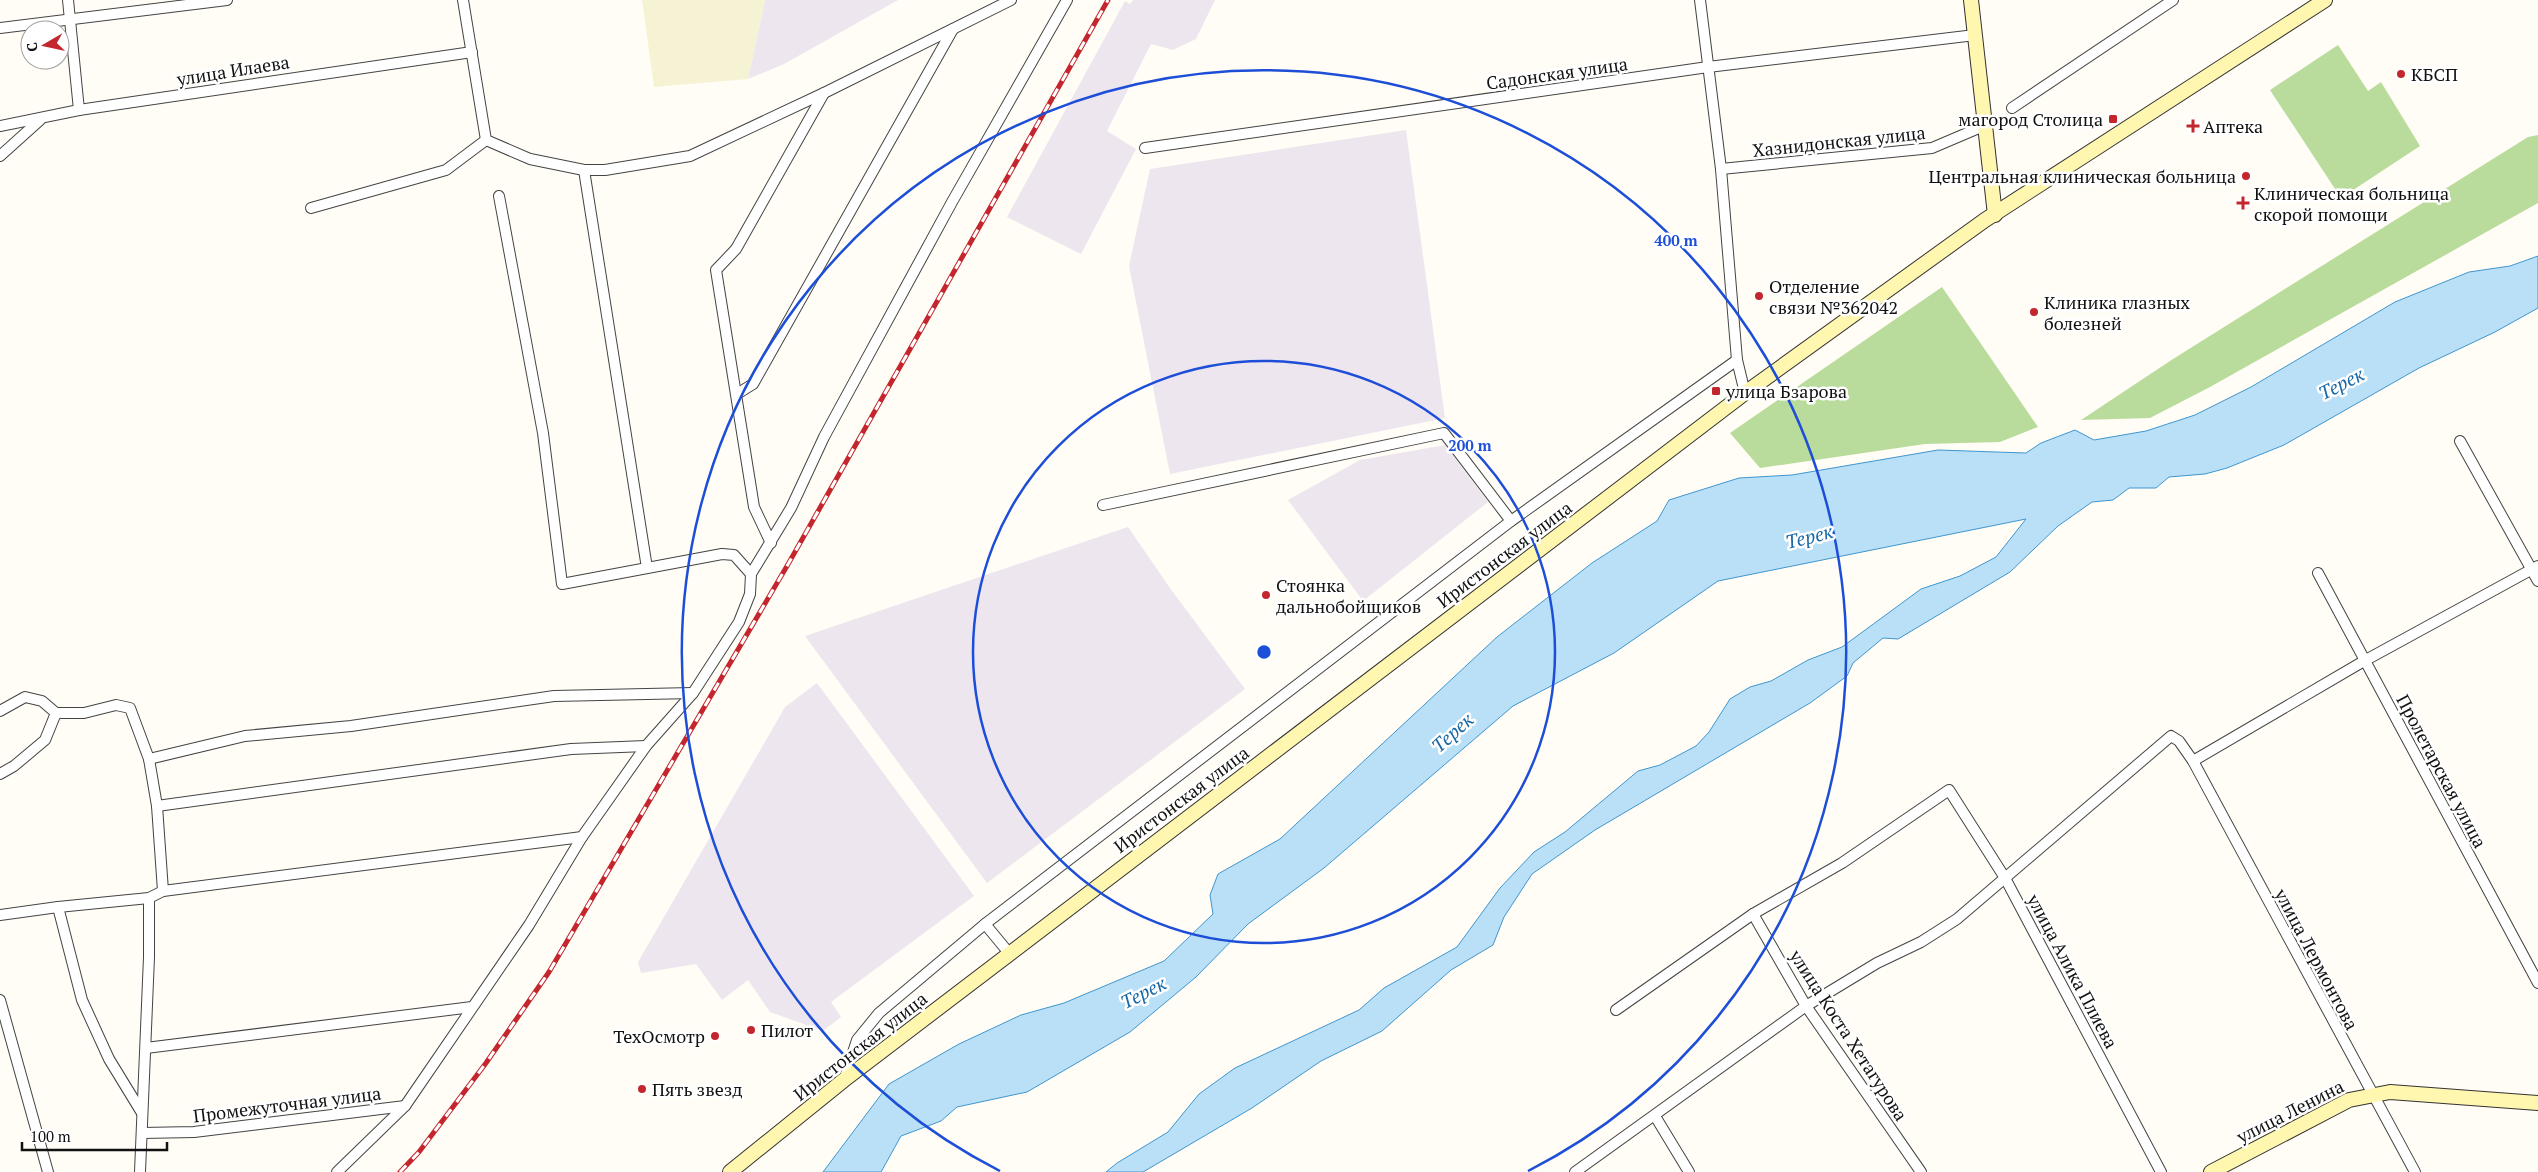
<svg xmlns="http://www.w3.org/2000/svg" width="2538" height="1172" viewBox="0 0 2538 1172" font-family="'PT Serif',serif">
<rect width="100%" height="100%" fill="#fffdf5"/>
<g fill="#eee6ef">
<path d="M765 0H898L784 64 748 79Z"/>
<path d="M1133 0H1215L1196 39 1173 50 1151 44 1107 131 1136 149 1081 254 1007 217 1125 1 1130 4Z"/>
<path d="M1406 130 1445 418 1170 474 1129 266 1150 169Z"/>
<path d="M1445 445 1488 502 1363 601 1288 500 1360 460Z"/>
<path d="M1128 527 1170 588 1245 689 987 883 805 636Z"/>
<path d="M817 683 974 896 831 1002 841 1017 823 1031 770 1012 748 980 722 1000 696 964 641 973 638 962 785 707Z"/>
</g>
<path fill="#f6f3d4" d="M642 0H765L748 79 654 87Z"/>
<g fill="#b9dc9c">
<path d="M2338 45 2368 91 2381 82 2420 146 2341 198 2270 90Z"/>
<path d="M2538 135V203L2210 387 2150 418 2081 420 2173 359 2528 137Z"/>
<path d="M1942 287 2038 427 2000 442 1925 444 1760 468 1730 433Z"/>
</g>
<path fill="#b9e0f7" stroke="#3f96cf" d="M2538 256V308L2495 332 2419 368 2284 445 2227 468 2205 474 2169 477 2156 488H2129L2113 500 2092 502 2058 526 2010 572 1898 639 1883 638 1853 663 1847 676 1810 703 1595 830 1532 874 1504 917 1493 945 1451 970 1382 1031 1321 1061 1252 1108 1143 1172H1106L1117 1163 1168 1132 1199 1094 1235 1068 1359 1010 1384 988 1457 947 1500 888 1534 852 1565 832 1638 771 1660 765 1696 746 1709 732 1730 699 1750 687 1771 681 1808 660 1842 647 1921 589 1960 576 1996 557 2026 519 1718 581 1614 653 1513 706 1324 868 1248 924 1196 977 1130 1032 1027 1092 957 1107 941 1121 901 1136 881 1172H823L889 1084 959 1044 1021 1015 1064 1003 1164 961 1213 914 1210 895 1218 874 1280 839 1497 637 1592 563 1657 521 1669 500 1739 478 1792 475 1938 450 2026 453 2041 443 2075 430 2094 440 2146 431 2195 415 2251 387 2395 302 2469 272 2510 266Z"/>
<g fill="none" stroke-linecap="round" stroke-linejoin="round">
<g stroke="#444" stroke-width="12">
<g id="street">
<path d="M68 0 79 110"/>
<path d="M463 0 486 140 530 159 584 170H605L690 156 824 93 1011 0"/>
<path d="M1700 0 1721 169 1737 360 1745 393"/>
<path d="M0 28 227 0"/>
<path d="M2012 108 2173 0"/>
<path d="M0 126 79 110 472 52"/>
<path d="M1145 148 1708 67 1975 35"/>
<path d="M0 156 40 120"/>
<path d="M1721 169 1932 148 1986 125"/>
<path d="M584 170 647 568"/>
<path d="M499 196 543 433 562 584 722 554 734 555 751 574"/>
<path d="M311 208 446 170 486 140"/>
<path d="M737 394 753 384 953 29"/>
<path d="M2460 441 2538 581"/>
<path d="M1103 505 1444 433 1511 521"/>
<path d="M771 543 754 507 716 270 736 249 824 93"/>
<path d="M2318 573 2538 983"/>
<path d="M0 711 25 697 42 701 56 713H84L116 705 130 708 149 759 157 806 163 891"/>
<path d="M149 759 245 736 351 726 554 696 693 693"/>
<path d="M2193 761 2415 1172"/>
<path d="M0 774 14 766 45 740 56 713"/>
<path d="M157 806 571 749 646 746"/>
<path d="M58 907 82 1000 109 1059 142 1113"/>
<path d="M1753 914 1806 1006 1921 1172"/>
<path d="M0 915 58 907 149 898 163 891 582 837"/>
<path d="M985 924 1009 953"/>
<path d="M0 1000 48 1172"/>
<path d="M1616 1010 1753 914 1842 863 1949 790 2005 878 2161 1172"/>
<path d="M146 1048 472 1007"/>
<path d="M844 1080 857 1040 879 1013 985 924 1511 521 1737 360"/>
<path d="M1655 1116 1689 1172"/>
<path d="M142 1133 194 1132 405 1106"/>
<path d="M140 1172 149 957V898"/>
<path d="M337 1172 405 1106 529 925 582 837 646 746 693 693 739 622 750 594 751 574 791 508 824 437 952 202 1067 0"/>
<path d="M1575 1172 1806 1006 1877 963 1921 942 1957 919 2171 736 2179 741 2193 761 2364 661 2538 566"/>
</g>
</g>
<g stroke="#333" stroke-width="16">
<g id="secondary">
<path d="M1971 0 1995 215"/>
<path d="M730 1172 844 1080 1745 393 1985 220 2325 0"/>
<path d="M2211 1172 2349 1100 2390 1092 2538 1103"/>
</g>
</g>
<use href="#street" stroke="#fff" stroke-width="10"/>
<use href="#secondary" stroke="#fff6b0" stroke-width="14"/>
<g stroke="#c4262e" stroke-width="5">
<path id="rail" d="M400 1172 419 1152 486 1063 549 972 787 566 1108 0"/>
</g>
<use href="#rail" stroke="#fff" stroke-width="3" stroke-dasharray="9" stroke-linecap="butt"/>
</g>
<g fill="none" stroke="#1d4ed8" stroke-width="2.5">
<circle cx="1264" cy="652" r="291"/>
<path d="M1000 1171A582 582 0 1 1 1528 1171"/>
</g>
<g fill="#c4262e" stroke="#fff" stroke-width="2">
<circle cx="2401" cy="74" r="5"/>
<rect x="2108" y="114" width="10" height="10" rx="2.5"/>
<path d="M2190.5 118.5h5v5h5v5h-5v5h-5v-5h-5v-5h5z"/>
<circle cx="2246" cy="176" r="5"/>
<path d="M2240.5 195.5h5v5h5v5h-5v5h-5v-5h-5v-5h5z"/>
<circle cx="1759" cy="296" r="5"/>
<circle cx="2034" cy="312" r="5"/>
<rect x="1711" y="386" width="10" height="10" rx="2.5"/>
<circle cx="1266" cy="595" r="5"/>
<circle cx="751" cy="1030" r="5"/>
<circle cx="715" cy="1036" r="5"/>
<circle cx="642" cy="1089" r="5"/>
</g>
<g text-anchor="middle" dominant-baseline="central" stroke-width="5" stroke-linejoin="round" paint-order="stroke">
<g font-size="18" fill="#111" stroke="#fff">
<text transform="translate(233 70) rotate(-9)">улица Илаева</text>
<text transform="translate(1557 73) rotate(-8)">Садонская улица</text>
<text transform="translate(1839 141) rotate(-6)">Хазнидонская улица</text>
<text transform="translate(1504 554) rotate(-37)">Иристонская улица</text>
<text transform="translate(2442 771) rotate(62)">Пролетарская улица</text>
<text transform="translate(1181 799) rotate(-37)">Иристонская улица</text>
<text transform="translate(2317 959) rotate(62)">улица Лермонтова</text>
<text transform="translate(2073 971) rotate(62)">улица Алика Плиева</text>
<text transform="translate(1849 1035) rotate(57)">улица Коста Хетагурова</text>
<text transform="translate(860 1046) rotate(-38)">Иристонская улица</text>
<text transform="translate(287 1104) rotate(-7)">Промежуточная улица</text>
<text transform="translate(2290 1111) rotate(-27)">улица Ленина</text>
</g>
<g font-size="18" fill="#111" stroke="#fff" text-anchor="start">
<text x="2411" y="74">КБСП</text>
<text x="2103" y="119" text-anchor="end">магород Столица</text>
<text x="2203" y="126">Аптека</text>
<text x="2236" y="176" text-anchor="end">Центральная клиническая больница</text>
<text x="2254" y="193">Клиническая больница<tspan x="2254" dy="21">скорой помощи</tspan></text>
<text x="1769" y="286">Отделение<tspan x="1769" dy="21">связи №362042</tspan></text>
<text x="2044" y="302">Клиника глазных<tspan x="2044" dy="21">болезней</tspan></text>
<text x="1726" y="391">улица Бзарова</text>
<text x="1276" y="585">Стоянка<tspan x="1276" dy="21">дальнобойщиков</tspan></text>
<text x="761" y="1030">Пилот</text>
<text x="705" y="1036" text-anchor="end">ТехОсмотр</text>
<text x="652" y="1089">Пять звезд</text>
</g>
<g font-size="19" font-style="italic" fill="#1768a6" stroke="#fff">
<text transform="translate(2341 383) rotate(-27)">Терек</text>
<text transform="translate(1809 536) rotate(-14)">Терек</text>
<text transform="translate(1452 732) rotate(-42)">Терек</text>
<text transform="translate(1143 992) rotate(-27)">Терек</text>
</g>
</g>
<circle cx="1264" cy="652" r="8" fill="#1d4ed8" stroke="#fff" stroke-width="2.5"/>
<g font-size="15" text-anchor="middle" font-weight="bold" fill="#1d4ed8" stroke="#fff" stroke-width="5" stroke-linejoin="round" paint-order="stroke">
<text x="1676" y="246">400 m</text>
<text x="1470" y="451">200 m</text>
</g>
<g transform="translate(45 45) rotate(261)"><circle r="24" fill="#ffffff" stroke="#a0a0a0"/>
<path d="M0-4L9 19L0 12L-9 19Z" fill="#c4262e"/>
<text y="-8" font-size="14" font-weight="bold" text-anchor="middle" fill="#111111">С</text>
</g>
<path d="M22 1142v8h145v-8" fill="none" stroke="#111111" stroke-width="2.5"/>
<text x="30" y="1142" font-size="15" fill="#111111" stroke="#ffffff" stroke-width="4" paint-order="stroke">100 m</text>
</svg>
